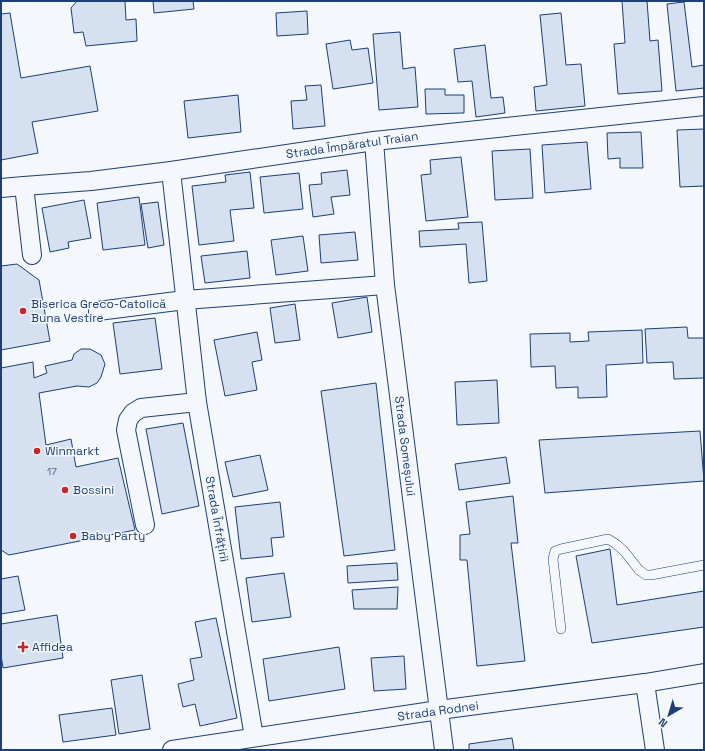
<svg xmlns="http://www.w3.org/2000/svg" width="705" height="751" viewBox="0 0 705 751" font-family="'Space Grotesk',sans-serif">
<rect width="100%" height="100%" fill="#f4f7fb"/>
<g fill="#d5e0f0" stroke="#1d3f73">
<path d="M77 1H125L126 20 136 19 137 41 86 46 83 32 74 33 71 8Z"/>
<path d="M153 1H193L194 9 154 13Z"/>
<path d="M622 1H647L650 41 658 40 662 91 618 94 614 44 625 43Z"/>
<path d="M684 2 692 67 704 65V88L676 91 667 4Z"/>
<path d="M307 11 308 34 277 36 276 13Z"/>
<path d="M10 13 21 78 90 66 98 111 32 122 38 153 1 160V14Z"/>
<path d="M561 13 566 65 581 64 585 106 536 111 534 87 547 85 540 15Z"/>
<path d="M400 32 403 69 415 67 418 107 379 110 373 34Z"/>
<path d="M350 40 352 50 368 48 373 83 333 89 326 44Z"/>
<path d="M485 45 491 98 503 97 505 113 476 117 472 81 458 82 454 49Z"/>
<path d="M321 85 325 126 293 129 291 101 307 100 305 86Z"/>
<path d="M425 89H445V95H464V113L426 114Z"/>
<path d="M238 95 241 132 188 138 184 101Z"/>
<path d="M704 129V186L680 187 677 130Z"/>
<path d="M641 132 643 168H620V158L608 159 607 133Z"/>
<path d="M587 142 591 189 545 193 542 145Z"/>
<path d="M530 149 533 198 495 200 492 151Z"/>
<path d="M461 157 468 217 426 221 421 175 431 174 430 160Z"/>
<path d="M347 170 350 195 331 197 334 214 313 217 309 185 322 184 321 173Z"/>
<path d="M250 172 254 208 230 210 234 241 199 245 192 186 226 182 225 175Z"/>
<path d="M299 173 303 209 264 213 260 177Z"/>
<path d="M139 197 145 245 103 250 97 203Z"/>
<path d="M84 200 91 238 68 242 69 248 50 252 42 208Z"/>
<path d="M158 202 164 245 148 248 141 204Z"/>
<path d="M482 222 487 281 469 283 466 244 420 247 419 231 459 229 458 223Z"/>
<path d="M355 232 358 260 321 263 319 235Z"/>
<path d="M303 236 308 271 276 275 271 240Z"/>
<path d="M247 251 250 278 205 283 201 256Z"/>
<path d="M17 264 39 280 50 341 1 350V266Z"/>
<path d="M367 297 372 332 338 338 332 303Z"/>
<path d="M295 304 300 340 275 343 270 308Z"/>
<path d="M155 318 162 369 120 374 113 323Z"/>
<path d="M687 327 688 338H704V327V378L674 379 673 362 647 363 645 329Z"/>
<path d="M642 330 643 363 606 365 607 397 578 398V387L556 388 555 366 531 367 530 334 570 333V342L589 341 588 332Z"/>
<path d="M257 332 262 360 252 362 257 390 225 396 214 340Z"/>
<path d="M81 349H90L101 355 105 364 101 377 97 383 89 387 77 386 39 393 46 445 71 439 76 467 118 458 135 530 9 555 1 550V368L33 362 34 378 47 373 45 366 72 360 74 354Z"/>
<path d="M497 380 499 423 457 425 455 382Z"/>
<path d="M376 383 395 550 344 556 321 391Z"/>
<path d="M183 423 199 506 162 514 146 429Z"/>
<path d="M700 431 704 481 545 493 539 440Z"/>
<path d="M260 455 268 490 233 497 225 462Z"/>
<path d="M506 457 510 483 459 490 455 464Z"/>
<path d="M513 496 518 543H511L525 661 477 666 467 560H460V535L470 534 466 502Z"/>
<path d="M280 502 284 537 271 538 273 556 241 559 235 507Z"/>
<path d="M610 549 617 605 704 591V627L592 643 576 556Z"/>
<path d="M397 563 398 580 348 583 347 566Z"/>
<path d="M284 573 291 617 252 622 246 578Z"/>
<path d="M18 576 25 610 1 614V579Z"/>
<path d="M398 587 397 609H354L352 590Z"/>
<path d="M57 615 63 658 3 668 1 655V624Z"/>
<path d="M216 618 237 718 200 726 195 704 183 707 178 684 194 680 190 659 202 657 195 622Z"/>
<path d="M339 647 345 689 269 701 263 659Z"/>
<path d="M404 656 406 689 374 691 371 658Z"/>
<path d="M142 675 150 729 119 734 111 680Z"/>
<path d="M112 708 116 735 63 742 59 715Z"/>
<path d="M512 738 514 750H469V744Z"/>
</g>
<g fill="none" stroke-linecap="round" stroke-linejoin="round">
<g stroke="#1d3f73" stroke-width="10">
<path id="service" d="M561 629 553 559 555 551 561 549 608 539 616 544 624 551 639 570 646 575H651L704 565"/>
</g>
<g stroke="#1d3f73" stroke-width="20">
<g id="minor">
<path d="M374 141 385 285 444 750"/>
<path d="M171 171 197 402 254 737"/>
<path d="M24 186 32 255"/>
<path d="M1 188 24 186 91 181 171 171 374 141 704 106"/>
<path d="M98 311 185 300 385 285"/>
<path d="M145 525 126 430 128 420 133 413 141 408 197 402"/>
<path d="M645 683 655 750"/>
<path d="M172 750 439 710 645 683 704 673"/>
</g>
</g>
<use href="#service" stroke="#f4f7fb" stroke-width="9"/>
<use href="#minor" stroke="#f4f7fb" stroke-width="18"/>
</g>
<g fill="#c62828" stroke="#f4f7fb" stroke-width="1.5">
<circle cx="23" cy="311" r="4"/>
<circle cx="37" cy="451" r="4"/>
<circle cx="65" cy="490" r="4"/>
<circle cx="73" cy="536" r="4"/>
<path d="M21 641h4v4h4v4h-4v4h-4v-4h-4v-4h4z"/>
</g>
<g text-anchor="middle" dominant-baseline="central" stroke-width="3" stroke-linejoin="round" paint-order="stroke">
<g font-size="10" fill="#4b6792">
<text x="52" y="471">17</text>
</g>
<g font-size="12" fill="#1d3f73" stroke="#f4f7fb">
<text transform="translate(352 145) rotate(-8)">Strada Împăratul Traian</text>
<text transform="translate(405 446) rotate(83)">Strada Someșului</text>
<text transform="translate(217 519) rotate(80)">Strada Înfrățirii</text>
<text transform="translate(438 711) rotate(-8)">Strada Rodnei</text>
</g>
<g font-size="12" fill="#1d3f73" stroke="#f4f7fb" text-anchor="start">
<text x="31" y="304">Biserica Greco-Catolică<tspan x="31" dy="14">Buna Vestire</tspan></text>
<text x="45" y="451">Winmarkt</text>
<text x="73" y="490">Bossini</text>
<text x="81" y="536">Baby Party</text>
<text x="32" y="647">Affidea</text>
</g>
</g>
<rect width="705" height="751" fill="none" stroke="#1d3f73" stroke-width="4"/>
<g transform="translate(669 715) rotate(218)" stroke="#f4f7fb" stroke-width="3" paint-order="stroke">
<path d="M0-3L7 15L0 10L-7 15Z" fill="#1d3f73"/>
<text y="-6" font-size="11" font-weight="bold" text-anchor="middle" fill="#1d3f73">N</text>
</g>
</svg>
